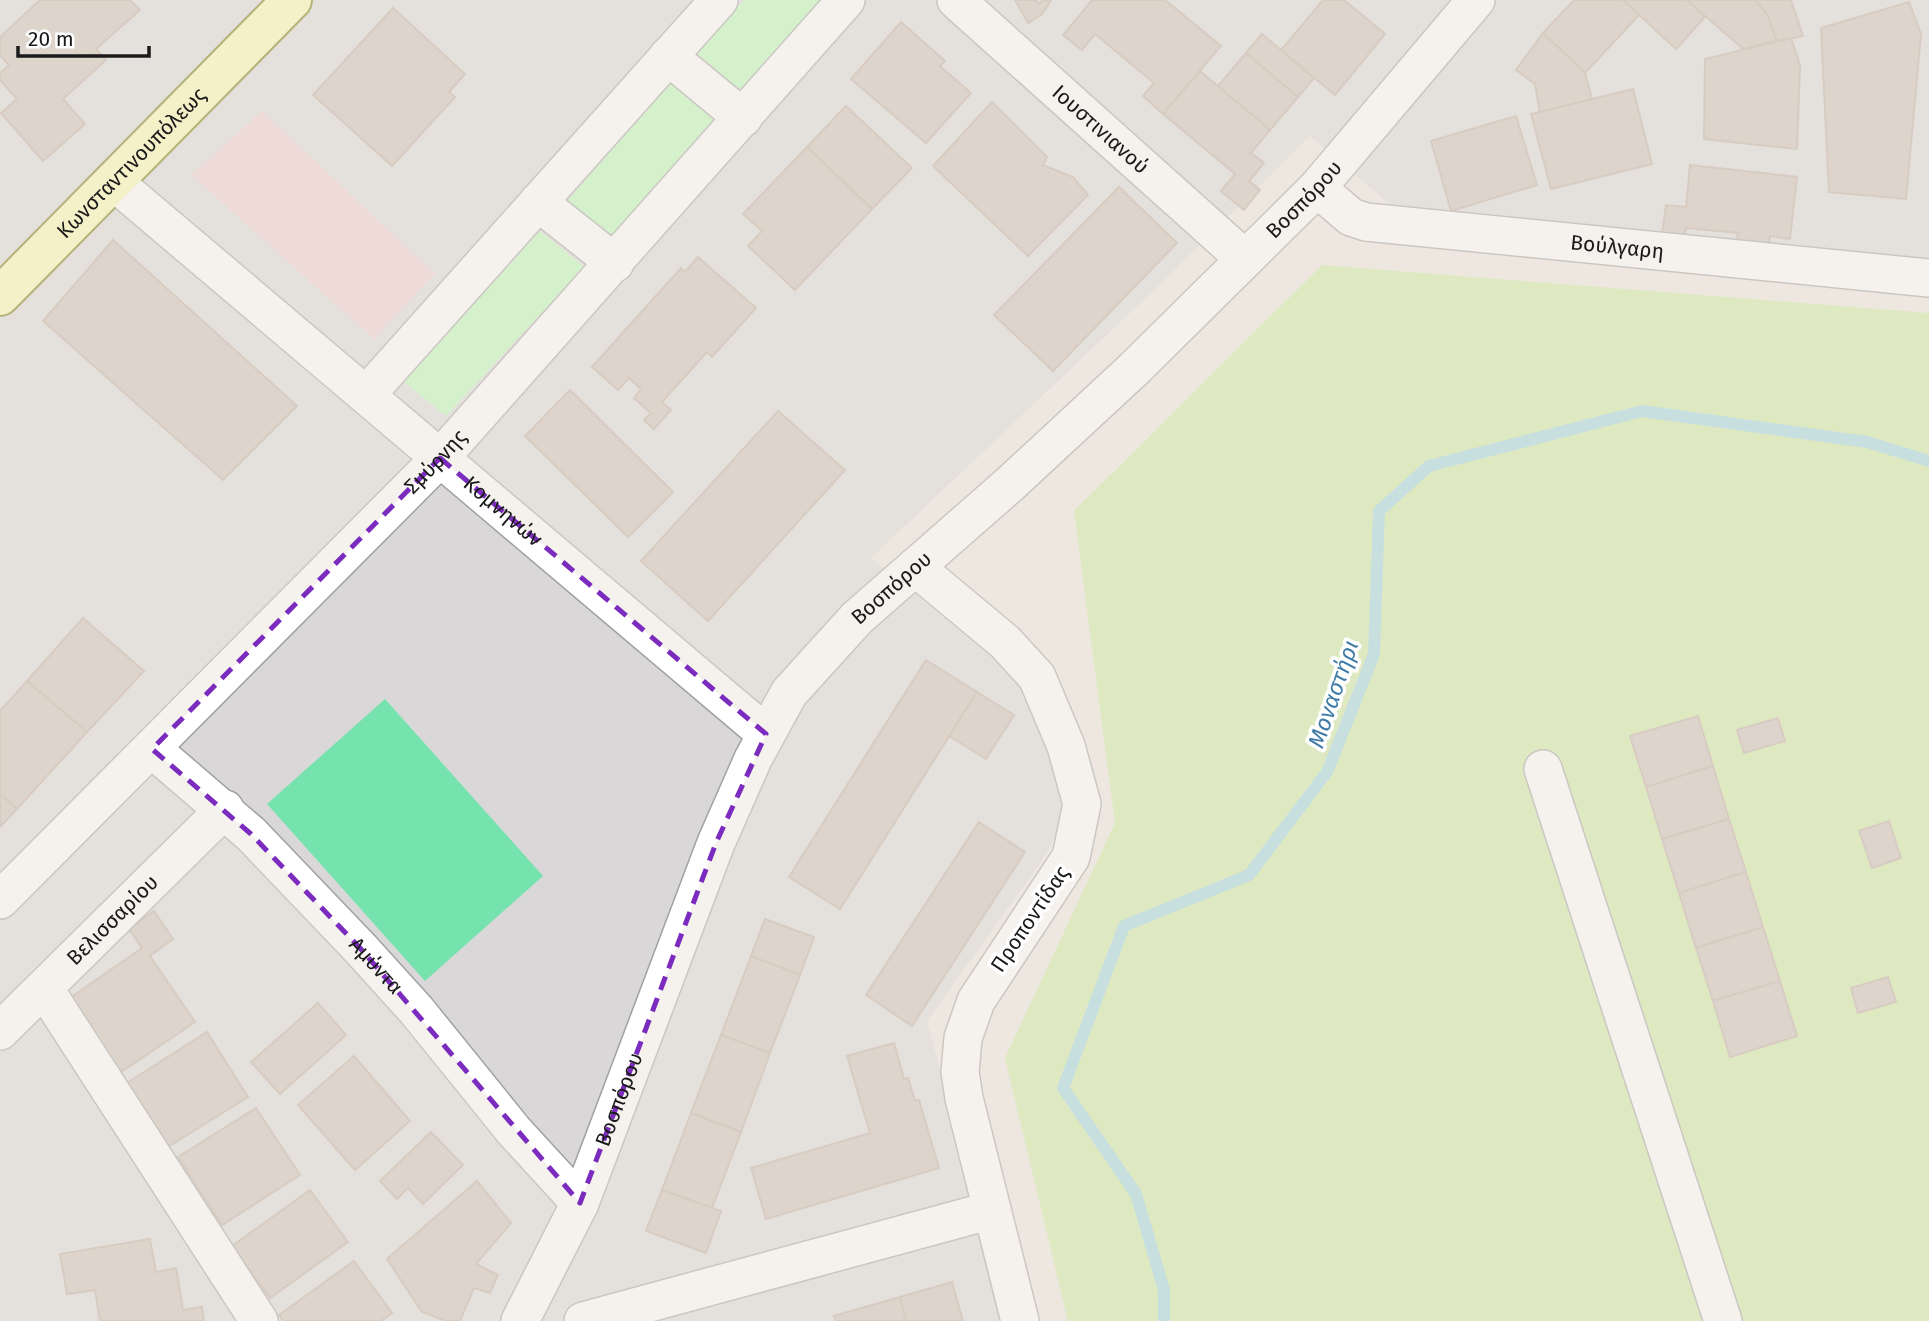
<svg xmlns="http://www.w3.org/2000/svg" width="1929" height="1321" viewBox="0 0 1929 1321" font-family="'Fira Sans',sans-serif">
<rect width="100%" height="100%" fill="#ede7df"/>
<path fill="#d9d7d7" d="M0 0H1929V262L1401 214 1310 136 1156 288 871 558 1012 672 1036 706 1065 808 1056 835 1041 862 927 1021 1006 1321H0Z"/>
<path fill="#f0ccce" d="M262 111 435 274 374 339 191 175Z"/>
<path fill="#cceca0" d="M1322 265 1929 313V1321H1068L1005 1058 1115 823 1074 511Z"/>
<g fill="#b7fdb6">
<path d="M744 0H822L741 91 697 53Z"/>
<path d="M672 82 716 119 612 237 567 201Z"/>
<path d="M540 231 584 267 446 416 404 382Z"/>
</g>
<path fill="#76e3af" d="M385 699 543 876 425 981 267 804Z"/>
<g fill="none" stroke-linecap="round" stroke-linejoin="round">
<path stroke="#9bd5df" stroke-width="12" d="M1164 1321V1290L1136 1194 1063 1088 1124 926 1249 875 1327 772 1374 654 1379 511 1429 466 1642 411 1867 442 1929 461"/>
</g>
<g fill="#c9bcb5" stroke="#bfaba0" stroke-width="2">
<path d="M40 0H130L140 10 96 49 106 60 63 99 85 124 43 161 1 113 17 99 0 80V73L9 65 0 55V37Z"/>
<path d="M1015 0H1036L1039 4 1043 0H1051L1042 14 1028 23Z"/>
<path d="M1092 0H1165L1221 46 1163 114 1143 96 1154 83 1095 34 1082 50 1063 35Z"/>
<path d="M1323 0H1344L1385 34 1335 95 1281 50Z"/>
<path d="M1574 0H1623L1639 15 1585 73 1543 33Z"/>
<path d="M1623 0H1687L1705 17 1676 49Z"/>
<path d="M1687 0H1755L1767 14 1777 41 1743 49Z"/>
<path d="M1755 0H1791L1803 36 1777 41 1767 14Z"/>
<path d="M1909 2 1921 34 1906 199 1829 192 1821 28Z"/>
<path d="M393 8 465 74 449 92 455 97 392 166 313 95Z"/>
<path d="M901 22 945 61 940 66 971 93 926 143 851 79Z"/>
<path d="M1543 33 1585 73 1592 99 1540 113 1535 84 1516 70Z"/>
<path d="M1262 34 1314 78 1298 97 1246 53Z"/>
<path d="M1791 38 1800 65 1797 149 1704 139 1705 59Z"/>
<path d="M1246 53 1298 97 1270 130 1218 86Z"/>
<path d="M1200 71 1270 130 1251 153 1264 163 1249 181 1260 190 1244 210 1221 191 1235 174 1163 114Z"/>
<path d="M1633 89 1652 164 1551 189 1531 114Z"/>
<path d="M992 102 1047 157 1043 165 1073 177 1088 195 1028 256 933 166Z"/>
<path d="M846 106 912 168 872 209 807 147Z"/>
<path d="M1516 116 1537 185 1451 211 1431 141Z"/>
<path d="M807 147 872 209 795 290 748 246 762 231 743 214Z"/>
<path d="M1690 165 1797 177 1790 239 1770 236 1769 249 1736 245 1738 233 1686 228 1685 237 1662 234 1666 205 1686 207Z"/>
<path d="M1119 187 1177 243 1053 371 994 315Z"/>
<path d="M113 240 297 406 223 480 43 321Z"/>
<path d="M698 257 756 308 712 357 707 352 662 402 671 410 654 429 644 420 651 413 634 398 641 389 629 378 618 390 592 367 681 268 685 272Z"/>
<path d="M570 390 673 492 628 537 525 436Z"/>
<path d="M778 411 845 470 708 621 641 561Z"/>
<path d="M83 618 144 671 87 732 27 681Z"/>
<path d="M926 660 977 692 840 909 789 877Z"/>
<path d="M27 681 87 732 17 809 0 794V711Z"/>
<path d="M977 692 1014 715 986 759 949 736Z"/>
<path d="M1698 716 1713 766 1646 787 1630 736Z"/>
<path d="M1778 718 1785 741 1744 753 1737 730Z"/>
<path d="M1713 766 1729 819 1662 839 1646 787Z"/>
<path d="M0 794 17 809 0 827Z"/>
<path d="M1729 819 1746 872 1679 893 1662 839Z"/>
<path d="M1889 821 1901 858 1872 868 1859 831Z"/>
<path d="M979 822 1025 852 912 1026 866 995Z"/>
<path d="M1746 872 1763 927 1696 948 1679 893Z"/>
<path d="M154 911 173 939 150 956 195 1022 121 1072 70 998 142 948 129 929Z"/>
<path d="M765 919 814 937 800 975 751 956Z"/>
<path d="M1763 927 1780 981 1713 1001 1696 948Z"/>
<path d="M751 956 800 975 770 1053 721 1035Z"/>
<path d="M1888 977 1896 1002 1858 1013 1851 988Z"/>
<path d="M1780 981 1797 1036 1730 1057 1713 1001Z"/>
<path d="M318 1003 346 1035 280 1094 251 1062Z"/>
<path d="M207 1032 248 1097 168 1147 127 1083Z"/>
<path d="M721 1035 770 1053 741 1132 691 1113Z"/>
<path d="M894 1043 904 1079 908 1078 915 1101 919 1100 939 1168 766 1219 751 1168 870 1133 847 1056Z"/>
<path d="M354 1056 410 1121 355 1170 298 1105Z"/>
<path d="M256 1108 300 1175 222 1225 178 1157Z"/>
<path d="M691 1113 741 1132 712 1208 662 1190Z"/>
<path d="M431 1132 463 1165 423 1204 408 1188 397 1199 380 1181Z"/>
<path d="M477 1181 511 1223 476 1264 498 1275 490 1293 474 1288 460 1321H446L422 1312 387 1259Z"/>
<path d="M310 1190 348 1242 270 1298 232 1246Z"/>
<path d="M662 1190 721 1211 706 1253 646 1231Z"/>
<path d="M150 1239 156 1272 176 1268 183 1310 202 1307 204 1321H100L95 1290 67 1294 60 1254Z"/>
<path d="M354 1261 392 1313 381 1321H283L279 1315Z"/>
<path d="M952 1282 963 1321H906L900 1297Z"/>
<path d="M900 1297 906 1321H836L834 1316Z"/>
</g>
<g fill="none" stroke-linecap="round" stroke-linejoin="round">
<g stroke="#a1a1a1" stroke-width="40">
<g id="street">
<path id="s1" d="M956 0 1245 259"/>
<path d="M668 56 743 118"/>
<path id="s2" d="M113 181 766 734"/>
<path id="s3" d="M1317 188 1351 217 1366 222 1929 278"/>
<path d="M538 202 615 263"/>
<path d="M366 395 719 0"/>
<path d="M915 567 1005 642 1037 677 1066 746 1082 804 1071 857 976 1001 963 1038 960 1072 964 1098 1020 1321"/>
<path id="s4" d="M152 749 251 834 360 948 417 1011 514 1131 580 1203"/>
<path d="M1543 769 1723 1321"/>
<path id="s5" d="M0 900 440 458 846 0"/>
<path d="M44 988 259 1321"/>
<path id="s6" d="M0 1031 225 809"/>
<path id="s7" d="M520 1321 580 1203 716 843 753 759 789 693 857 618 1010 484 1134 369 1317 188 1476 0"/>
<path d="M583 1321 992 1210"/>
</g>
</g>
<g stroke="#717300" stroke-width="42">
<g id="secondary">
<path id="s8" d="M0 296 292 0"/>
</g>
</g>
<use href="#street" stroke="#fff" stroke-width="37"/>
<use href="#secondary" stroke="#fdfaad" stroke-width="38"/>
</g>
<path d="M0 0H1929V1321H0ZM440 458 766 734 716 843 580 1203 360 948 251 834 152 749Z" fill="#ede7df" fill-opacity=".55" fill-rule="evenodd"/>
<path fill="none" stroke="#7b2cbf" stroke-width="5" stroke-dasharray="14 9" stroke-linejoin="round" d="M440 458 766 734 716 843 580 1203 360 948 251 834 152 749Z"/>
<g text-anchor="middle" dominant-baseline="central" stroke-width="7" stroke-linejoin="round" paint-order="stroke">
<g font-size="21" fill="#1a1a1a" stroke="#fff">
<text stroke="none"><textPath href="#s1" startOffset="194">Ιουστινιανού</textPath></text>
<text stroke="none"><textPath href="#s8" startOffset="187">Κωνσταντινουπόλεως</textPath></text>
<text stroke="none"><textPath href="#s7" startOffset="1398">Βοσπόρου</textPath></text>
<text stroke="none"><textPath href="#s3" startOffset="313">Βούλγαρη</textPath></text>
<text stroke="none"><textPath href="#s5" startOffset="618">Σμύρνης</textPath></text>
<text stroke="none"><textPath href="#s2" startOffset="511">Κομνηνών</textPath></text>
<text stroke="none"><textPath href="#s7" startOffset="831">Βοσπόρου</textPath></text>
<text transform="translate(1030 919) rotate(-56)">Προποντίδας</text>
<text stroke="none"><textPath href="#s6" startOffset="158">Βελισσαρίου</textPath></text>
<text stroke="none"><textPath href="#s4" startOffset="312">Αμύντα</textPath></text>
<text stroke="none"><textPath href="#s7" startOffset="243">Βοσπόρου</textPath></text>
</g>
<g font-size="23" font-style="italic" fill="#407ca7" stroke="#fff">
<text transform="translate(1333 694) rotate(-71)">Μοναστήρι</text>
</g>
</g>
<path d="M18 46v10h131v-10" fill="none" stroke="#1a1a1a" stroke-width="3.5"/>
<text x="28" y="46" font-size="21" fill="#1a1a1a" stroke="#ffffff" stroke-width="5" paint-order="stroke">20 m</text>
</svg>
